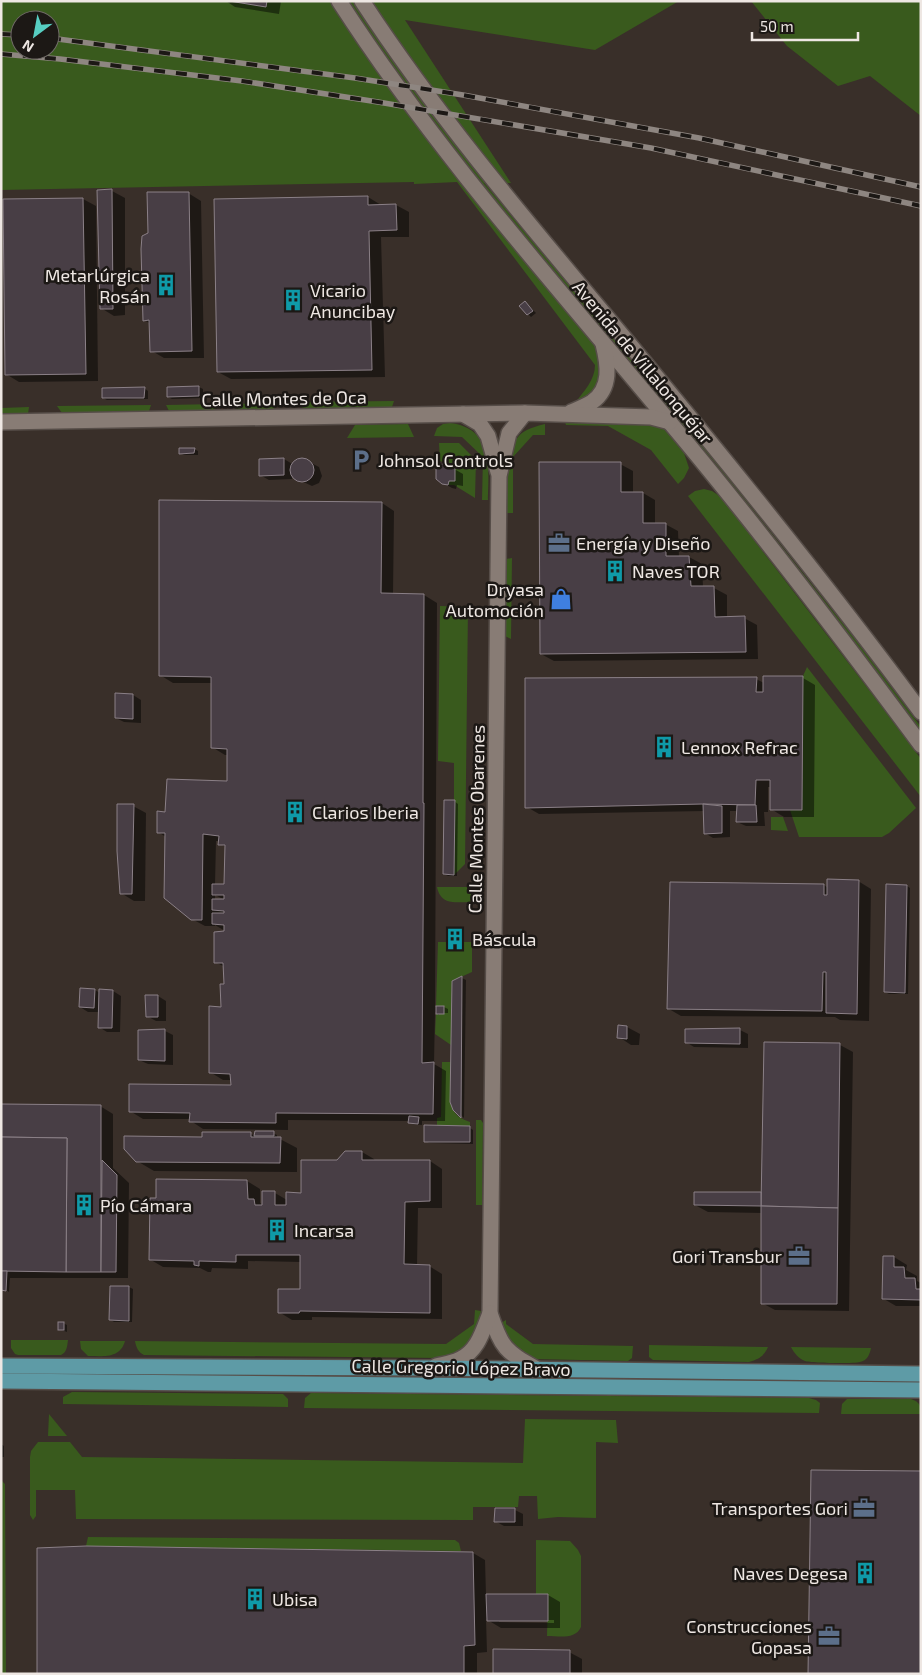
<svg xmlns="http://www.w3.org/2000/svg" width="922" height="1675" viewBox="0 0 922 1675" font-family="'Exo 2',sans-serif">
<rect width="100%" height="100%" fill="#392f29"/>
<g fill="#395a1d" fill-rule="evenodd">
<path d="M1 1H679L595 50 405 20 511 183H484L713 459 858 643 921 727V731L829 609 715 463 513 223 481 183H460L596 347 603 359 601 381 593 394 575 403C584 391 595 380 595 365L457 182 414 184V182L1 190ZM20 20H50V50H20Z"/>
<path d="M751 1H921V116L870 76 838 86 787 46Z"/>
<path d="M394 401 392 407 303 409 300 402Z"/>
<path d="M278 403 273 410H237L233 404Z"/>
<path d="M219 404 214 411H169L166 405Z"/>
<path d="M151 405 149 411 62 413 57 406Z"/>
<path d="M29 407 28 414H1V408Z"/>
<path d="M565 422 650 425 664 429 684 453 689 468 684 478 678 484 651 450 608 426 566 425Z"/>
<path d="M450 423C493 428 489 467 488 500H482L483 457 462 437 434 436 437 428 443 424Z"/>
<path d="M408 424 414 437 347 438 355 425Z"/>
<path d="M545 424V435H533L513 457V513H506C506 490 503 448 522 433 529 428 537 426 545 424Z"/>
<path d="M439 443H459L476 460 475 498 454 485H448L449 481H455V468H448V464L440 461Z"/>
<path d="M704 489 712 491 721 497 873 695 921 759V797L688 496 695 491Z"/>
<path d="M512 558 511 639 505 636 506 559Z"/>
<path d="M440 606 468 607 465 864 454 875V763L438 761Z"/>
<path d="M807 667 916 808 889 833 882 837H799L790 810H802L803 676Z"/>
<path d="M771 817H783L788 831 771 830Z"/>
<path d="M437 887H472V902C456 902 441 906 437 887Z"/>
<path d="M438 942H472V972L452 981 451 1045 435 1034 436 1014H444V1006H436Z"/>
<path d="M442 1062H451C451 1075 447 1105 456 1114 459 1118 465 1120 470 1122V1126H437V1118L441 1117Z"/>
<path d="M476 1120H481L483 1123 482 1205H476Z"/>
<path d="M475 1310 481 1311 478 1332 462 1351 441 1358 144 1355C138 1352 136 1347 135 1341L446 1344 474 1324Z"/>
<path d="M506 1320V1324L533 1344 633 1346 632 1358 628 1361 533 1359 508 1344 501 1323Z"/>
<path d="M11 1340H68C67 1347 67 1352 61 1355H18L15 1354 11 1348Z"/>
<path d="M80 1341H125C120 1359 103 1356 88 1356L81 1349Z"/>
<path d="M649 1345 768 1347C764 1356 759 1359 749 1362L653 1360 649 1357Z"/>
<path d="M791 1347 871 1348C870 1354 867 1361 860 1362 853 1364 810 1363 805 1361 799 1359 794 1353 791 1347Z"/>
<path d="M72 1392 283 1394 288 1399V1407L63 1404V1397Z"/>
<path d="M311 1393 809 1398 816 1400 820 1403 819 1413 304 1408 305 1398Z"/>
<path d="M847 1399H911C920 1402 921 1406 921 1414H841L842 1404Z"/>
<path d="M49 1414 67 1436H48Z"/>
<path d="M525 1419 616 1420 618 1443 596 1442V1518L558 1517 538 1519 537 1496H519L518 1507H473V1520L76 1519 75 1490H36V1516L33 1520 30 1515V1457L31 1451 38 1442H70L82 1457 523 1463Z"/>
<path d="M1 1480 5 1484 6 1674H1Z"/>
<path d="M88 1537 455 1540 459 1543 461 1551 86 1546Z"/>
<path d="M536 1540 570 1541 578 1550 581 1556V1627C575 1640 559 1636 547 1636L548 1594H536Z"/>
</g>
<g fill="#0007" fill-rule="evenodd">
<path d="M226 1H281L279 14 235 7Z"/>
<path d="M112 191 125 198V315L114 316 101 308Z"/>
<path d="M188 193 201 201 204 358H164L152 351 151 324 144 320 149 234Z"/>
<path d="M368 197 381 205H396L409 212V237H381L385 377 231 379 218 372Z"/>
<path d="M83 199 96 206 98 381 19 382 6 374Z"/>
<path d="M525 302 536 313 531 317 528 314Z"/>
<path d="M199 387 203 389V398L172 399 168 397Z"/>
<path d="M144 388 148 391V399L107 400 103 398Z"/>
<path d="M194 449 198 451V455H184L180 453Z"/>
<path d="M284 459 294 465 295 462 303 459 319 467 322 476 319 483 312 486 295 478 292 472V479L269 480 260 475Z"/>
<path d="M620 464 633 471V493H643L655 500V524H665L678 531 679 557H689L702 564 703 587 714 588 727 595V618H744L757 625 758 659 554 661 541 654Z"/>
<path d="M447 465 463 474V486L457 485 456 489 452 488 443 483Z"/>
<path d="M382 503 394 511 393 594 424 595 437 603 435 1007H444L448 1009V1013H439V1015L435 1012 434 1064 446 1071 445 1121H422V1125L413 1124 409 1122V1121L288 1120V1130L203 1129 191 1121V1119H143L130 1111 232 1086V1080H223L210 1072 223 1008 225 986V967L215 962 225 931 215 925V926H205L192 919 166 837 158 832 167 813 228 782V755H225L212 747V683H173L160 675ZM216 841H220V844L226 847V885H215ZM215 895 225 900H215Z"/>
<path d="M803 678 815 685 814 817H784L771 809V787H768V812H764L765 826H746L737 822 738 811H730V837L713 838 705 833V811L539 814 527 807 756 679 764 683Z"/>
<path d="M133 695 141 700V723L124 722 116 718Z"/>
<path d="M454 801 458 804 457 876H448L444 874Z"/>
<path d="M133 806 146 813 145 901H134L121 893Z"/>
<path d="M858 881 871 889 869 1021 840 1020 835 1017 681 1016 669 1009 824 885 828 888Z"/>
<path d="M907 886 910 888 908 994H889L885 992Z"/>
<path d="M460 936 464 938V943L455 944 451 941Z"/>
<path d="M462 978 466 980 464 1118 454 1109 453 982Z"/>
<path d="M95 990 100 993 113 991 121 996 120 1032H107L99 1027 100 1012H88L80 1007Z"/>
<path d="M158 996 166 1001V1021H156L147 1016Z"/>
<path d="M627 1027 640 1034 639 1045H631L619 1037Z"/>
<path d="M740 1030 748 1034V1048L694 1047 686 1042Z"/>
<path d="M165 1031 173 1035V1065L148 1064 139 1060Z"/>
<path d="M765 1044 840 1045 853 1052 849 1311 775 1310 762 1303V1213L708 1212 695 1205 696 1193H762Z"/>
<path d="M1 1105 100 1106 113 1114V1168L129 1183 128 1278H10L9 1292 5 1289Z"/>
<path d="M470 1128 473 1130V1144L429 1143 426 1141Z"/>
<path d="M256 1132 273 1133 277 1135V1139H280L297 1148V1172L154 1171 137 1161 203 1138 251 1134 256 1136Z"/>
<path d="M362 1152 374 1159 375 1161H430L442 1169V1208H418L417 1266H429L442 1274V1319L312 1317V1320H292L279 1312 301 1291V1262L248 1261V1269L212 1268 211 1272H208L200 1268 163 1267 151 1260 158 1199 157 1181H247L260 1189V1203L263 1205 275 1193 287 1200 302 1194 338 1161Z"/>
<path d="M894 1257 907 1265 906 1270 917 1276V1281L921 1283V1306H896L884 1299Z"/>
<path d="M129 1287 133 1289 132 1322H114L111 1320Z"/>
<path d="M63 1323 67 1325V1332L59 1329Z"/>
<path d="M1 1444 4 1446V1457H1Z"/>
<path d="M515 1510 523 1514V1526H504L495 1521Z"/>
<path d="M473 1553 485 1560 486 1595H548L560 1602V1628H501L486 1619 487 1652 477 1653V1674H38ZM499 1620H554V1623L499 1622Z"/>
<path d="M569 1652 582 1659V1674H495Z"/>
</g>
<g fill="#483e45" stroke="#8b8087">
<path d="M229 1H267L266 7Z"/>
<path d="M112 189 113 309H100L97 190Z"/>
<path d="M147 192H189L192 351 150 352 149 320 143 321 141 249 142 236 148 233Z"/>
<path d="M368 196V205L396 204 397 230 369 231 372 370 217 372 214 199Z"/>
<path d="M83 198 86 374 5 375 3 199Z"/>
<path d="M525 301 533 311 527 315 519 306Z"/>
<path d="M199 386V396L167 397V387Z"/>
<path d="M145 387 144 398H102V388Z"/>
<path d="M179 448H195L194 453 179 454Z"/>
<circle cx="302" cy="470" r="12"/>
<path d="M284 458V475L259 476V459Z"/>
<path d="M539 462H621V492H643V523H666V556H689L691 586H714L715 617 745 616 746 652 540 654Z"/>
<path d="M442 464H448V468H455V481H449L448 485 442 484 436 479V469Z"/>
<path d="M159 500 382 502 381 593 424 594 423 803H424L422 1063 434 1062 433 1114 276 1113V1123L189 1122 190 1113 129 1112V1084L231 1085 230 1074 209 1073V1006L221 1007 220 984H224L223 963H214V932L224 931V925L212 924V913H224V911L212 910V899H224V895H212V884H224L225 845H218L219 836 203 834 202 920H191L164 898 165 833H157V811L165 812 167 779 227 781V749L211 748V677L159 676Z"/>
<path d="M763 676H803L802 810H770V780H756L755 805 703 804 525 808V678L757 677 756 692H763Z"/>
<path d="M115 693 133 694V719L115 718Z"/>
<path d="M444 800H455L454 875 443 874Z"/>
<path d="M117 804H134L132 894H120L117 851Z"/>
<path d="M703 804 722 806V833L704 834Z"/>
<path d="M737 805H756L757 822H736Z"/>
<path d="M827 879 859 880 857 1014 826 1013V972H823L822 1011 667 1009 670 882 824 884V895H827Z"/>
<path d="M886 884 907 885 905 993 884 992Z"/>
<rect x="450" y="934" width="10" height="8"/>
<path d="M462 976 461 1118 453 1110 450 1102 452 981Z"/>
<path d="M80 988 95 989 94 1008 79 1007Z"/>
<path d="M99 989 113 990 112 1028H98Z"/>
<path d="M145 995H158V1017H146Z"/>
<rect x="436" y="1006" width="8" height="8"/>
<path d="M618 1025 627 1026V1039L617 1038Z"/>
<path d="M740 1028V1044L685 1043V1029Z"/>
<path d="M165 1029V1061L138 1060V1030Z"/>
<path d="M764 1042 840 1043 838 1208 761 1206Z"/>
<path d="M1 1104 101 1105V1272H66L67 1138 1 1137Z"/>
<path d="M409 1116 419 1117 418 1124 408 1123Z"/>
<path d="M424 1125 470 1126V1142H424Z"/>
<path d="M255 1131H274V1136H254Z"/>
<path d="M202 1132H251V1137H281L280 1163 136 1162 124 1149V1136L202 1137Z"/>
<path d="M1 1137 67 1138 66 1272 1 1271Z"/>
<path d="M345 1151H362V1160H430V1201L405 1202 404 1264 430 1265V1313L300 1311 299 1313H278V1289H300V1255H236V1262L199 1261V1266L194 1265V1261L149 1260 150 1198H156V1179L247 1180 248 1199H254L255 1205H262V1191H275V1205H286V1192L301 1193V1160H337Z"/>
<path d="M102 1160 117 1175 116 1272H101Z"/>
<path d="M694 1192H761V1206L694 1205Z"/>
<path d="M761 1206 838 1208 837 1304H761Z"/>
<path d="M883 1256H894V1267H904L905 1278H915L916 1289H921V1300L882 1299Z"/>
<path d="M1 1271H7L6 1291 1 1290Z"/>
<path d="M110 1286H129V1321L109 1320Z"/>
<rect x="58" y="1322" width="6" height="8"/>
<path d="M811 1470 921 1471V1674H808Z"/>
<path d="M495 1508H515V1522H494Z"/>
<path d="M86 1546 473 1552 475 1645 464 1646V1674H37V1548Z"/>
<path d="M486 1594H548V1621H487Z"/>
<path d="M493 1649 570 1650V1674H493Z"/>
</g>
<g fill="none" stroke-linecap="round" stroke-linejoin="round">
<g stroke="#564d48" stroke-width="18">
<g id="minor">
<path d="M339 1C435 150 554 283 667 419 756 525 839 634 921 745"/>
<path d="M362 1C443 125 541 238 636 352 734 470 830 589 921 712"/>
<path d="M571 412C578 409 586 406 592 402 612 388 608 364 603 344"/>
<path d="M525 413 509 433 499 476 490 1313C502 1349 505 1351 537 1369"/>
<path d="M463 414 480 424 488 436 498 472"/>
<path d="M1 422 525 413 651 417 670 422"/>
<path d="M436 1366C444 1364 453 1363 460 1359 478 1351 483 1330 490 1313"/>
</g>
</g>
<g stroke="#564d48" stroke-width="18">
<g id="major">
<path d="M1 1366 431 1368 921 1374"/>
<path d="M1 1381 921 1390"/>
</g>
</g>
<use href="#minor" stroke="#887c75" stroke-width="15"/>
<use href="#major" stroke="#5e9ba6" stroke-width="15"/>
<g stroke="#8e8681" stroke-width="5.5">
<g id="rail">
<path d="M1 34 20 35"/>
<path d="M50 38 355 78 463 95 699 138 921 187"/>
<path d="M1 54 60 59 242 81 378 102 651 148 921 206"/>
</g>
</g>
<use href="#rail" stroke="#1c1815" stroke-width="4" stroke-dasharray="11" stroke-linecap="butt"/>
</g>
<defs>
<g id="building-bare" transform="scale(1.725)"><path d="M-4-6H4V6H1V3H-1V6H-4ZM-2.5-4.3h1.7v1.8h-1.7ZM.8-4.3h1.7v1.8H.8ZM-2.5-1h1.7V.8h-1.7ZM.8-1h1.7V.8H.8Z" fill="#0f9aa8" stroke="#1c1815" stroke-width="2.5" paint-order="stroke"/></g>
<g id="parking-bare" transform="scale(1.725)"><path d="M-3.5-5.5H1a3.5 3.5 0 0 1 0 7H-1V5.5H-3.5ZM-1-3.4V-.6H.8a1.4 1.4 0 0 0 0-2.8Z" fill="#5c6f8a" stroke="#1c1815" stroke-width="2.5" paint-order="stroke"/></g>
<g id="office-bare" transform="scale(1.725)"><path d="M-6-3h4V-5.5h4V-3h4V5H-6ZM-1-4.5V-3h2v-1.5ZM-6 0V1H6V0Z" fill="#5c6f8a" stroke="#1c1815" stroke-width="2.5" paint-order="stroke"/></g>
<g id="shop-bare" transform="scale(1.725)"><path d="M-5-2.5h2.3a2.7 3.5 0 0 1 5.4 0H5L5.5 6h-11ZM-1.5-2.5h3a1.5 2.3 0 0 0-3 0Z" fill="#3f7fe0" stroke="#1c1815" stroke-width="2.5" paint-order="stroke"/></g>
</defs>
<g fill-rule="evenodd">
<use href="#building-bare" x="166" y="285"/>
<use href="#building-bare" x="293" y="300"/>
<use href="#parking-bare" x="361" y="460"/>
<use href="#office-bare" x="559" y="543"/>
<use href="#building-bare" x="615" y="571"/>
<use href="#shop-bare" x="561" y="599"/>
<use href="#building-bare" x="664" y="747"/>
<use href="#building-bare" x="295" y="812"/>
<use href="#building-bare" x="455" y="939"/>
<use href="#building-bare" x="84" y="1205"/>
<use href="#building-bare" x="277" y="1230"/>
<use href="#office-bare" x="799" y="1256"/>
<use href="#office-bare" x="864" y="1508"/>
<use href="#building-bare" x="865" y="1573"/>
<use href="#building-bare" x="255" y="1599"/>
<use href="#office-bare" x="829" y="1636"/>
</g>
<g text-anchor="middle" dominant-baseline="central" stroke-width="5" stroke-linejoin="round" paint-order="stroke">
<g font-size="18" fill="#eee7e3" stroke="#1c1815" text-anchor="start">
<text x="150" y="275" text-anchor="end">Metarlúrgica<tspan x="150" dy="21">Rosán</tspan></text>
<text x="310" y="290">Vicario<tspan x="310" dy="21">Anuncibay</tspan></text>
<text x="378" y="460">Johnsol Controls</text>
<text x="576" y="543">Energía y Diseño</text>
<text x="632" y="571">Naves TOR</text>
<text x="544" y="589" text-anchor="end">Dryasa<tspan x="544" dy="21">Automoción</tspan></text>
<text x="681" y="747">Lennox Refrac</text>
<text x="312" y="812">Clarios Iberia</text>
<text x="472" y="939">Báscula</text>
<text x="100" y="1205">Pío Cámara</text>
<text x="294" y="1230">Incarsa</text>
<text x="782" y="1256" text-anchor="end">Gori Transbur</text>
<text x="848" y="1508" text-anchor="end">Transportes Gori</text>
<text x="848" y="1573" text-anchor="end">Naves Degesa</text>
<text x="272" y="1599">Ubisa</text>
<text x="812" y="1626" text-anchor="end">Construcciones<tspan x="812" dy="21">Gopasa</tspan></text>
</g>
<g font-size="18" fill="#eee7e3" stroke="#1c1815">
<text transform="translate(643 362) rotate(50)">Avenida de Villalonquéjar</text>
<text transform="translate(284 398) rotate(-1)">Calle Montes de Oca</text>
<text transform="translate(476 819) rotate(-89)">Calle Montes Obarenes</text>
<text transform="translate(461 1367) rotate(1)">Calle Gregorio López Bravo</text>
</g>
</g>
<rect width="922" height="1675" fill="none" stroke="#eee7e3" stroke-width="5"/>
<g transform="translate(35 35) rotate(212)"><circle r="24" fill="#1c1815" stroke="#706b67"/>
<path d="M0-4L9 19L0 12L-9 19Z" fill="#57cec2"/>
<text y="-8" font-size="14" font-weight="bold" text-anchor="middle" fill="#eee7e3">N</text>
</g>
<path d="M752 32v8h106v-8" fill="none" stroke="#eee7e3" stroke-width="2.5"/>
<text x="760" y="32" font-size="15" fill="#eee7e3" stroke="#1c1815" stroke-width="4" paint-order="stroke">50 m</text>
</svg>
